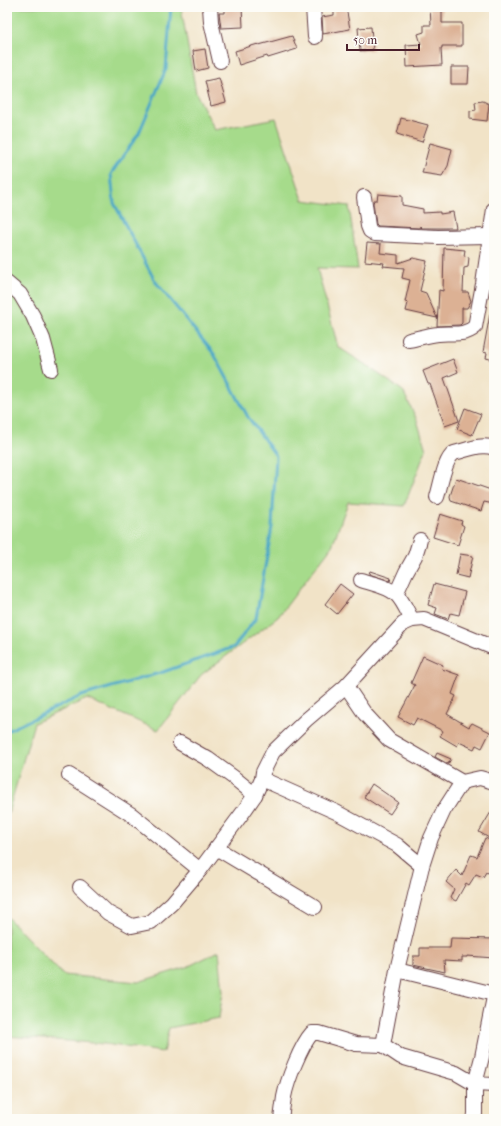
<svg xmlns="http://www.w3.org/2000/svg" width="501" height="1126" viewBox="0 0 501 1126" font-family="'IM FELL French Canon',serif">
<rect width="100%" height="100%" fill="#fdfcf7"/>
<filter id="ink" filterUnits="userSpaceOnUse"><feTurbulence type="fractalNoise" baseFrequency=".025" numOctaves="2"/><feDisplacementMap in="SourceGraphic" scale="8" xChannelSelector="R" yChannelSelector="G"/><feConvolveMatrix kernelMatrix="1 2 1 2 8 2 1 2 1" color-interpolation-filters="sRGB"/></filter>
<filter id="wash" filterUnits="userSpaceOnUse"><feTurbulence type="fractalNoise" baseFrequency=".012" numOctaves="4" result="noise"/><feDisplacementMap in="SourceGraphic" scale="16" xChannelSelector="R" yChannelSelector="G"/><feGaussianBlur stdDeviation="0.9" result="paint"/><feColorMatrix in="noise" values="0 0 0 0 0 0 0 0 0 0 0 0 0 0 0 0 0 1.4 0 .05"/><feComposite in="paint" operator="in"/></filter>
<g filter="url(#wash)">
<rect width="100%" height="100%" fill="#f1e3c7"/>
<g fill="#a6db8b" stroke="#787d5b">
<path d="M7 7H181L196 93 215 130 276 118 303 200 349 206 358 269 317 268 338 347 363 363 403 391 417 420 426 450 404 506 348 502 332 546 278 617 201 675 158 730 87 699 34 723 7 817Z"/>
<path d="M7 917 63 975 138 982 187 967 219 951 223 992 219 1018 169 1028 163 1052 104 1044 7 1036Z"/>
</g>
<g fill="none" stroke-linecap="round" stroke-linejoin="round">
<path stroke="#47a6c6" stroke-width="3" d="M7 731 81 696 163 672 234 647 256 618 272 527 276 456 248 417 214 354 155 281 114 203 111 174 139 133 166 69 171 7"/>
</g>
<g id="blocks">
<g fill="#dcb194">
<path d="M225 7H242L243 27 221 28 219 13H225Z"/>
<path d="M334 7H346L350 29 323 34 322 17 334 15Z"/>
<path d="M430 7H442V23H462V46H442V48H441L442 65 407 67 406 45 421 44 418 34 424 32V25H431Z"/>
<path d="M371 27 373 50 360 51 358 28Z"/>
<path d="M292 36 297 49 268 58 267 56 239 65 235 51 258 44 259 45Z"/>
<path d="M205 49 208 68 196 71 193 51Z"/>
<path d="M451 67H469L468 84H451Z"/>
<path d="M219 78 226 102 211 106 205 81Z"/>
<path d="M483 101 489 104 487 121 470 119V111L476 110 475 102Z"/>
<path d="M401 118 428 125 422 142 397 134Z"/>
<path d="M430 143 452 149 448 166 442 176 422 173Z"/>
<path d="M378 194 402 196V205L423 209V213L440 212V214L453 212 456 228H422L420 226 419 228 378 226 376 224 373 203 374 200H377Z"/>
<path d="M367 243 381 244 380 253 398 255V263L413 258 427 261 420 291 426 293 437 318 406 311 408 303 405 302 410 280 402 278 404 268 383 266 384 263 365 261Z"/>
<path d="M444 248 465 250 464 256 469 257 468 267 464 268 463 292H468L471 301 467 308H462V323L460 325 437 326 439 290 443 291Z"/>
<path d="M490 314H494V360L486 358 487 353 483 352Z"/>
<path d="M453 359 458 372 444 378 459 421 445 426 430 384H428L423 371Z"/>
<path d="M465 408 481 414 472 435 457 429Z"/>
<path d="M456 478 494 491V504L484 502 481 511 451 501 450 496Z"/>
<path d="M440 514 462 521 461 524 464 526 458 545 433 537Z"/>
<path d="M460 554 473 556 468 578 456 575Z"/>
<path d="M370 571 391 578 390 581 369 574Z"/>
<path d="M340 584 353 594 337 614 325 604Z"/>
<path d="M434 584 465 592 459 615 450 613 448 619 435 614 437 608 428 605Z"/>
<path d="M423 656 443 665 442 669 459 675 452 694 456 696 447 714 469 727 472 723 490 732 482 748 476 745 474 749 459 742 457 746 440 736 443 731 417 718 413 725 398 717 415 685 411 683Z"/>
<path d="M437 753 451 759 448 764 435 757Z"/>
<path d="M372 784 398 802 390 814 364 797Z"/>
<path d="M494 807V830L489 838 479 832Z"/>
<path d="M485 838 494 842V860L488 873 486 872 483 877 476 874 469 885 466 883 456 901 450 898 454 889 446 882 456 870 462 876 471 855 477 857Z"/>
<path d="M451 938 494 939V958L467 956V957H462V961L444 960 445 972 413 965V956H420V948H450Z"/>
</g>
</g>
</g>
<g filter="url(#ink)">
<use href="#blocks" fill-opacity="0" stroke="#633c42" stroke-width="1"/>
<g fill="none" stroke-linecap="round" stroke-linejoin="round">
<g stroke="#633c42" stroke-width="16">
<g id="minor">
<path d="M210 7 211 22 220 61"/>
<path d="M313 7 315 37"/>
<path d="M364 197 368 226 370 231 375 234 438 237 489 236"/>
<path d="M7 283 20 294 33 316 43 339 51 369"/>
<path d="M409 340C419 338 428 335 438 334 451 332 463 337 475 327L483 284 494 209"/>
<path d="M437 497C441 485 444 460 454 453 467 450 481 443 494 448"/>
<path d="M361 580C372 584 388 586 397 595 403 601 407 611 412 620"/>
<path d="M396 594 406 572 415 556 420 540"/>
<path d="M346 686 365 714 389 740 462 782 480 778 494 782"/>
<path d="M180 743 208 759 233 777 255 795"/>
<path d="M69 775 132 815 200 870"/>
<path d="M262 779 336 812 397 845 422 866"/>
<path d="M462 782 444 810 431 838 422 866 397 970 383 1045 401 1057 456 1073 475 1084V1114L474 1119"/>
<path d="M216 848 315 907"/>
<path d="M80 887 108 913 132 926 151 922 172 903 200 870 244 811 255 795 262 779 263 772 273 752 306 720 346 686 403 624 412 620 424 619 494 648"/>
<path d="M397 970 494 994"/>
<path d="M494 997 482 1057 475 1084 494 1085"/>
<path d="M281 1119C282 1112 283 1104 284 1097 287 1081 301 1045 312 1033H319L356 1044 383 1045"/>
</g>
</g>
<use href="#minor" stroke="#fff" stroke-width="14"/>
</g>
</g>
<rect width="501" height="1126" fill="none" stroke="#fdfcf7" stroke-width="24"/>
<path d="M347 44v6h72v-6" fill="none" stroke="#4a1f2b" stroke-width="2"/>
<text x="353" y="44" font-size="12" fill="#4a1f2b" stroke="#fdfcf7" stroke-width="3" paint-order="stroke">50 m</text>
</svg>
